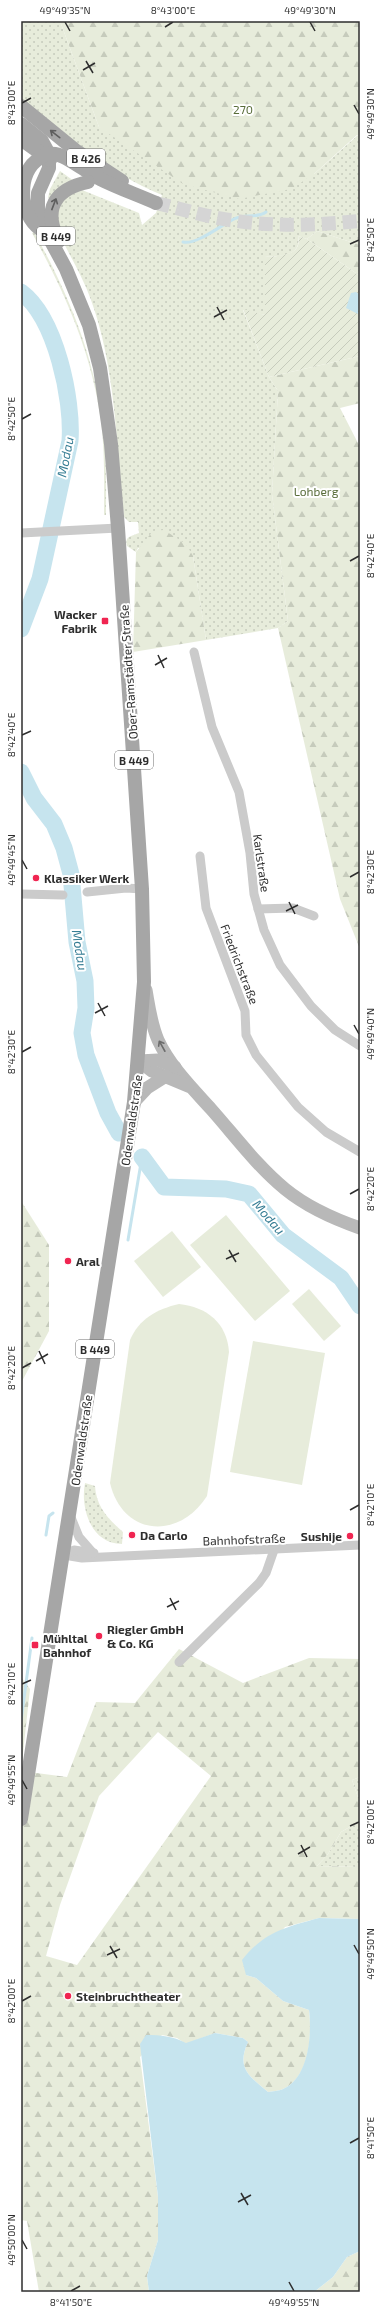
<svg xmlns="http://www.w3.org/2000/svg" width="381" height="2313" viewBox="0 0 381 2313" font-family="'Exo 2',sans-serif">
<defs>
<pattern id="grass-dots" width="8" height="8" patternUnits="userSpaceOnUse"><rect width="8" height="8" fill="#e7ecdb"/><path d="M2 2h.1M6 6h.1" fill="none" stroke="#c6cbbc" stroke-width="1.8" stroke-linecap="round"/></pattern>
<pattern id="forest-firs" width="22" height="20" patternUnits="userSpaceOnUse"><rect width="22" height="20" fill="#e7ecdb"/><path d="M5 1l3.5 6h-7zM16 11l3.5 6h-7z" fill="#c6cbbc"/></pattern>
<pattern id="garden-furrows" width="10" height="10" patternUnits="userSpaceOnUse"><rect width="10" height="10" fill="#e7ecdb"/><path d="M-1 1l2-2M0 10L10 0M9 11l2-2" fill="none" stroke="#c6cbbc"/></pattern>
</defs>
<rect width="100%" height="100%" fill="#fff"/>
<g fill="url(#grass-dots)">
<path d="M21 21H60L99 127 314 174 358 135H360V245L317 231 307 239 298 236C302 257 279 256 265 257V315L243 310 269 377 278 391 272 494 288 621 278 628 206 640 193 556 138 548 136 552 127 546C124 536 132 536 139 533L138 522H129L124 517C116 444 116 369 91 300 83 277 69 255 59 233L56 224 60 199 82 190 139 213 142 225 156 213 162 195C106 171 68 140 21 102Z"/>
<path d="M60 171 74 181 52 199 48 198 50 189Z"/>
<path d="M34 232C67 291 93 353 102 420 107 452 106 484 106 515H104C104 484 105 452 101 421 92 354 65 292 32 233Z"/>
<path d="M85 1483 95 1486C96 1506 108 1519 123 1532L122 1544C91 1544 80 1508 85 1483Z"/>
<path d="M360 1777V1803L352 1780Z"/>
<path d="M360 1821V1867L317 1866 328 1854 341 1832Z"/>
</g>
<g fill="url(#forest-firs)" fill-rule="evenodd">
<path d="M60 21H360V135H357L314 174 291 189 239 199 183 184 99 127Z"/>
<path d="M317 231 360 245V276L307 239Z"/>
<path d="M360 356V403L340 408 360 447V949L340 899 278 628 288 621 272 494 278 391 269 377Z"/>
<path d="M164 530 186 544 193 556 206 640 133 652 136 552 153 531Z"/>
<path d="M21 1201 49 1245V1331L21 1383Z"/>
<path d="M179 1649 243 1683 309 1658 360 1659V1777L352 1780 360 1803V1821L341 1832 328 1854 317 1866 360 1867V1919L319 1918 285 1927 246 1975 256 1978 283 2001 309 2010C312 2035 310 2077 283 2089 279 2091 272 2091 268 2092 249 2076 236 2068 248 2042L243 2038 215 2033 186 2044 177 2038 162 2035 140 2057 158 2197V2240L147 2276 149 2292H39L27 2221 21 2220V1677L30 1689 21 1771 67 1777 96 1702 135 1703ZM158 1732 211 1776 77 1965 46 1956 60 1905 99 1796Z"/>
<path d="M360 2251V2292H314L333 2277 347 2257Z"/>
</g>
<path fill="url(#garden-furrows)" d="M298 236 307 239 360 276V356L269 377 243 309 265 315V257C279 256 303 256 298 236Z"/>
<g fill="#e7ecdb">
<path d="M226 1215 290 1291 255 1321 190 1245Z"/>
<path d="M172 1231 201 1267 163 1297 134 1261Z"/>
<path d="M309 1289 341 1326 324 1341 292 1304Z"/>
<path d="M179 1304C207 1307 227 1323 229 1352L207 1496C179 1540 123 1537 110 1483L130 1340C139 1319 157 1309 179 1304Z"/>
<path d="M253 1341 325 1353 302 1485 230 1472Z"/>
</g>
<g fill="#c6e4ee">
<path d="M356 292 360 295 358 314 346 308 351 293Z"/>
<path d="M319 1918 360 1919V2251L347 2257 333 2277 314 2292H149L147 2276 158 2240V2197L140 2044 146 2035C161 2035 173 2036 186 2043L215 2033 243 2038 248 2042C236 2068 249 2076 268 2092 272 2091 279 2091 283 2089 309 2078 312 2034 309 2010L283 2001 256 1978 246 1975 242 1960C264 1932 286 1927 319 1918Z"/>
</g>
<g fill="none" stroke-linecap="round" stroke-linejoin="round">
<g stroke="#c6e4ee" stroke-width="3">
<path d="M183 242C197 245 221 225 234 219 244 213 257 219 266 212"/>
<path d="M128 1240 142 1157"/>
<path d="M46 1535 49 1516 53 1513"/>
<path d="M21 1721 32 1638"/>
</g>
<g stroke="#c6e4ee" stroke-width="17">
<path d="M21 292C56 318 73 400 70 441L40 579 21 629"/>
<path d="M21 772 34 798 54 824 64 848 71 874 77 942 85 981 86 1008 82 1033 86 1055 108 1113 119 1133"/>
<path d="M142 1157 164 1187 226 1189 249 1194 283 1235 341 1278 360 1306"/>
</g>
<path stroke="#d5d5d5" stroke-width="14" stroke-dasharray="14 7" stroke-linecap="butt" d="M156 203C183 209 210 218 237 221 279 227 319 225 360 221"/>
<g stroke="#cbcbcb" stroke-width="9">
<path d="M21 533 118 528"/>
<path d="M194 652 212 727 239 792 250 853 254 894 264 930 280 965 311 1006 335 1030 360 1046"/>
<path d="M200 856 206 908 245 1011 246 1035 256 1055 298 1107 326 1132 360 1152"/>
<path d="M87 892 126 888 142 889"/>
<path d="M21 894 63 895"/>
<path d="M258 909 293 908 314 916"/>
<path d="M70 1515 79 1537 93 1553"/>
<path d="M64 1555 82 1558 360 1545"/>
<path d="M64 1555 74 1550 94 1553"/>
<path d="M179 1662 259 1583 266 1573 274 1550"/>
</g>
<g stroke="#b8b8b8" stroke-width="13">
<path d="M146 990C149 1007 151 1024 158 1040 170 1066 192 1088 211 1109 235 1136 257 1166 285 1189 307 1207 334 1219 360 1228"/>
<path d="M139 1061 152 1071 188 1086"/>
<path d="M139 1061 158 1060 175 1067"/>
<path d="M134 1102 147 1088 166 1076"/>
</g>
<g stroke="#a6a6a6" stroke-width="14">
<path d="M21 106 75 150 122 181"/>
<path d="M21 124 42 141 49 154V168L38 193V217L66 269 89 325 100 368 111 444 118 528 142 889 144 982 134 1102 21 1819"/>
<path d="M21 139 50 160"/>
<path d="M40 229C19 214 16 172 40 158 44 155 49 153 55 154 68 156 87 173 100 179 118 188 138 195 156 203"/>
<path d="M59 241C42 209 55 189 88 182"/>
</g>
</g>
<defs><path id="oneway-shaft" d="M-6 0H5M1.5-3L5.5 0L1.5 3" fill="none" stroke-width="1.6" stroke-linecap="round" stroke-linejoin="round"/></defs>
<g stroke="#5e5e5e">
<use href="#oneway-shaft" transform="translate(55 134) rotate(-142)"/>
<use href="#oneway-shaft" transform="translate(54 204) rotate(-69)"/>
</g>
<use stroke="#6c6c6c" href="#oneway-shaft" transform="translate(162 1046) rotate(-119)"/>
<path fill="none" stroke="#2e2e2e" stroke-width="1.5" d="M65 22 70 31M310 22 315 31M165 27 173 22M86 61 93 73M83 70 95 63M22 103 31 98M354 105 359 114M350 244 359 240M217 307 224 320M214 317 227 310M22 419 31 414M350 561 359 556M158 655 164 668M155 665 167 658M22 735 31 731M22 860 27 869M350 877 359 872M289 902 295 914M286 911 298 905M98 1003 105 1016M95 1013 108 1006M354 1025 359 1034M22 1052 31 1047M350 1194 359 1189M229 1250 236 1262M226 1259 239 1253M39 1351 45 1364M36 1361 48 1354M22 1368 31 1363M350 1510 359 1505M170 1598 176 1610M167 1607 179 1601M22 1684 31 1680M22 1780 27 1789M350 1826 359 1822M301 1845 307 1857M298 1854 310 1847M354 1945 359 1954M110 1946 117 1958M107 1955 120 1949M22 2001 31 1996M350 2143 359 2138M241 2193 248 2205M238 2202 251 2195M22 2240 27 2249M289 2282 294 2291M71 2291 80 2286"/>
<g fill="#f02551" stroke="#fff" stroke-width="1.5">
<rect x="101" y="617" width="8" height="8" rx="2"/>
<circle cx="36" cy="878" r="4"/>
<circle cx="68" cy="1261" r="4"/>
<circle cx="132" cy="1535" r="4"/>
<circle cx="350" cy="1536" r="4"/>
<circle cx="99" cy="1636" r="4"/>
<rect x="31" y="1641" width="8" height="8" rx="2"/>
<circle cx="68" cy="1996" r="4"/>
</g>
<g text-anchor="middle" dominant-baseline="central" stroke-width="4" stroke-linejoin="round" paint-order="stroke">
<g fill="#fff" stroke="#6d6d6d" stroke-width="1">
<rect x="67" y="149" width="38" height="18" rx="3"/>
<rect x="37" y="227" width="38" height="18" rx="3"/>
<rect x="115" y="751" width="38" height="18" rx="3"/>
<rect x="76" y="1340" width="38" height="18" rx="3"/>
</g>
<g font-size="11" font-weight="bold" fill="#2e2e2e">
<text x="86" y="158">B 426</text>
<text x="56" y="236">B 449</text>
<text x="134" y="760">B 449</text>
<text x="95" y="1349">B 449</text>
</g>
<g font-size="12" fill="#586c39" stroke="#fff">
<text x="243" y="109">270</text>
<text x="316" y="491">Lohberg</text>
</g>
<g font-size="12" font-weight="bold" fill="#2e2e2e" stroke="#fff" text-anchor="start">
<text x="97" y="614" text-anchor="end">Wacker<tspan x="97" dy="14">Fabrik</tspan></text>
<text x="44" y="878">Klassiker Werk</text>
<text x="76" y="1261">Aral</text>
<text x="140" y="1535">Da Carlo</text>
<text x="342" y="1536" text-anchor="end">Sushije</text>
<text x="107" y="1629">Riegler GmbH<tspan x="107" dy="14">&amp; Co. KG</tspan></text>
<text x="43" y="1638">Mühltal<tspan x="43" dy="14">Bahnhof</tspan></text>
<text x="76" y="1996">Steinbruchtheater</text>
</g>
<g font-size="12" fill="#2e2e2e" stroke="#fff">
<text transform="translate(128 672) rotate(-94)">Ober-Ramstädter Straße</text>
<text transform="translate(262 863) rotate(82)">Karlstraße</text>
<text transform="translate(240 964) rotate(69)">Friedrichstraße</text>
<text transform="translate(131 1120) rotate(-82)">Odenwaldstraße</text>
<text transform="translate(81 1440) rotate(-82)">Odenwaldstraße</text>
<text transform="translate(244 1539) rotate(-2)">Bahnhofstraße</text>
</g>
<g font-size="13" font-style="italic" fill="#377e95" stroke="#fff">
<text transform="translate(65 457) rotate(-79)">Modau</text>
<text transform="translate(80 950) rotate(81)">Modau</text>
<text transform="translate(269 1217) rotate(49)">Modau</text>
</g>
</g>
<rect width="381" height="2313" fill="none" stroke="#ffffff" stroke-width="44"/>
<rect x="22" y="22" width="337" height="2269" fill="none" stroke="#2e2e2e" stroke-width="1.5"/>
<g font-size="10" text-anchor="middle" fill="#2e2e2e">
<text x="65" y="14">49°49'35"N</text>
<text x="173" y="14">8°43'00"E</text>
<text x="310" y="14">49°49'30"N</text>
<text transform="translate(11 103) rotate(-90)" y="4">8°43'00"E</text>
<text transform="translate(370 114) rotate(-90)" y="4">49°49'30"N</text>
<text transform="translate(370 240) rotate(-90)" y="4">8°42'50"E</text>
<text transform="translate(11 419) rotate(-90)" y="4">8°42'50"E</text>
<text transform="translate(370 556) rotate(-90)" y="4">8°42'40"E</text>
<text transform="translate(11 735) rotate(-90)" y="4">8°42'40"E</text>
<text transform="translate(11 860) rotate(-90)" y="4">49°49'45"N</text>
<text transform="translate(370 872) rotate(-90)" y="4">8°42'30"E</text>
<text transform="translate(370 1034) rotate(-90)" y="4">49°49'40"N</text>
<text transform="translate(11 1052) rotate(-90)" y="4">8°42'30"E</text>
<text transform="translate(370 1189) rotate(-90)" y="4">8°42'20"E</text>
<text transform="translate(11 1368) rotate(-90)" y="4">8°42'20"E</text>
<text transform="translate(370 1505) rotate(-90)" y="4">8°42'10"E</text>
<text transform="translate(11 1684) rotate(-90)" y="4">8°42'10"E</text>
<text transform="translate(11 1780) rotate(-90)" y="4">49°49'55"N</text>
<text transform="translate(370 1822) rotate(-90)" y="4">8°42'00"E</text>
<text transform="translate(370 1954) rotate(-90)" y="4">49°49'50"N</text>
<text transform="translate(11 2001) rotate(-90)" y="4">8°42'00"E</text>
<text transform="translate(370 2138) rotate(-90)" y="4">8°41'50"E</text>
<text transform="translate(11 2240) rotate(-90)" y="4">49°50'00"N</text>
<text x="71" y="2306">8°41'50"E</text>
<text x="294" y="2306">49°49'55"N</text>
</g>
</svg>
